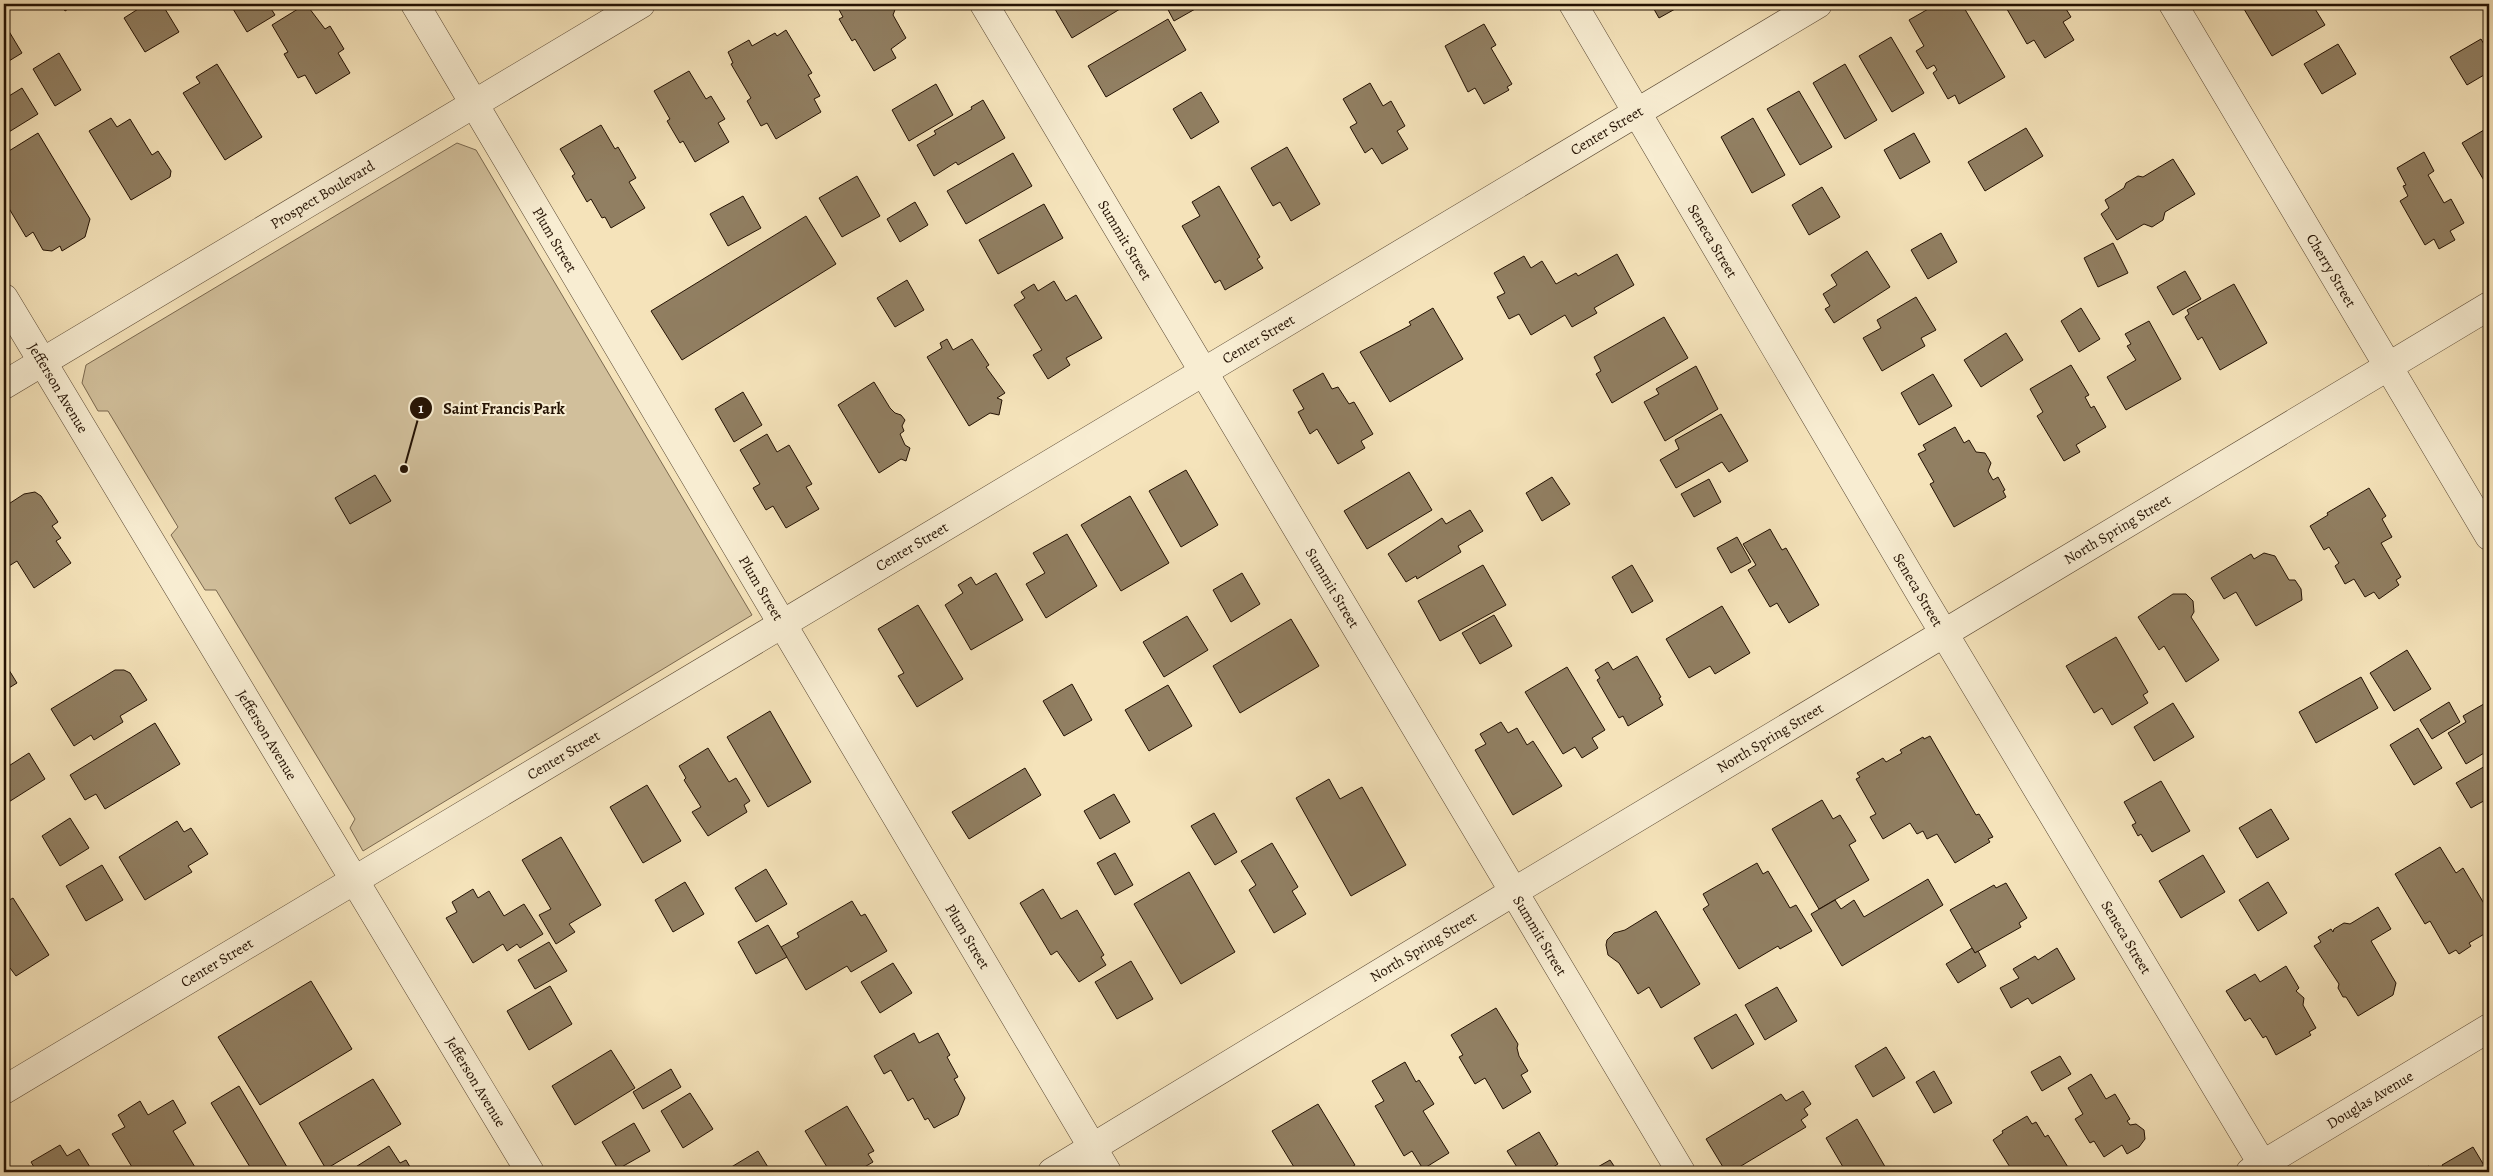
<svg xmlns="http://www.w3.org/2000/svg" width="2493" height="1176" viewBox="0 0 2493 1176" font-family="Alegreya,serif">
<rect width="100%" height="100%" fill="#f5e3ba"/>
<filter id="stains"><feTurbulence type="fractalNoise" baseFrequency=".004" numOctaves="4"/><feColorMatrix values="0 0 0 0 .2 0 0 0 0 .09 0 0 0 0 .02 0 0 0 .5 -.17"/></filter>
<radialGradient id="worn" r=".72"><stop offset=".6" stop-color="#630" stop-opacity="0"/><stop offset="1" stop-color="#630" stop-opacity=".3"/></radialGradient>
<path fill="#d1bf9b" stroke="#7a684f" d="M457 143 476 150 752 615 363 851 350 828 355 819 216 590H205L171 535 178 527 108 411H98L82 383 86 365Z"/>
<g fill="#917f62" stroke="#241203">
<path d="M61 4H76L65 11Z"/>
<path d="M146 4H162L179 32 145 52 124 18Z"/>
<path d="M230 4H268L275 15 247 32Z"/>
<path d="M306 4 325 29 330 26 344 49 338 53 350 73 316 94 305 75 298 78 284 54 288 52 272 25Z"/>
<path d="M836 4H894L896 7 893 15 906 38 891 49 896 58 874 71 855 39 852 41 839 19 843 17Z"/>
<path d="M1052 4H1117L1120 9 1072 38Z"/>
<path d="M1165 4H1204L1174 21Z"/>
<path d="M1651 4H1684L1659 18Z"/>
<path d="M1937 4H1957L1959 8 1963 6 2005 77 1959 104 1955 95 1948 99 1933 73 1937 70 1934 65 1927 69 1916 51 1924 46 1909 20Z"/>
<path d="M2004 4H2063L2071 17 2063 22 2074 40 2045 58 2034 40 2027 44Z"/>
<path d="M2241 4H2312L2325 25 2272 56Z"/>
<path d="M1168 19 1186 50 1106 97 1088 66Z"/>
<path d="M4 23 22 53 4 64Z"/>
<path d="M1484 24 1496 45 1491 48 1512 84 1507 87 1509 90 1484 104 1475 88 1468 92 1445 46Z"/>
<path d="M786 30 812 73 808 75 820 96 814 99 821 112 776 139 767 123 761 126 747 101 751 98 731 64 733 63 728 52 749 40 752 46 775 33 777 36Z"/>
<path d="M1891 37 1924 93 1892 112 1859 56Z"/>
<path d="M2481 39 2489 53V72L2467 85 2450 57Z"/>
<path d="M2338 44 2356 74 2322 94 2304 64Z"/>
<path d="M59 53 81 90 55 106 33 69Z"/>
<path d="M217 64 262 137 225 160 183 93 200 83 196 77Z"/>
<path d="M1845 64 1877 120 1845 139 1813 83Z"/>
<path d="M689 71 706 99 711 96 725 119 718 123 729 142 695 162 683 141 680 143 667 121 670 119 654 91Z"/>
<path d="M1370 83 1383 106 1391 101 1405 126 1397 131 1408 149 1382 164 1372 148 1365 153 1350 127 1357 123 1343 99Z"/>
<path d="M936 84 953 115 909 141 892 110Z"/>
<path d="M22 88 38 114 4 135V99Z"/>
<path d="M1799 91 1832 147 1800 165 1767 109Z"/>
<path d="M1201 92 1219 122 1191 139 1173 109Z"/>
<path d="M983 100 1005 138 958 165 956 162 934 176 917 145 936 134 934 131 972 109 971 107Z"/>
<path d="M111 118 117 127 130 119 152 155 158 151 171 171 170 177 131 200 89 131Z"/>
<path d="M1753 118 1785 175 1752 193 1721 137Z"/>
<path d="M601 125 615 149 618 147 636 178 629 182 645 208 611 228 605 217 602 218 591 199 587 202 572 176 575 174 560 149Z"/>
<path d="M2489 127V189L2462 143Z"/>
<path d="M2026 128 2043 156 1985 191 1968 162Z"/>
<path d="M38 133 90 219 85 237 62 251 60 246 52 251 43 250 33 232 26 237 4 200V154Z"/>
<path d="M1914 133 1930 162 1900 179 1884 150Z"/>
<path d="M1287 147 1320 204 1291 221 1280 202 1273 206 1251 168Z"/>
<path d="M2424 152 2434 171 2428 175 2444 203 2451 199 2464 223 2450 231 2455 240 2439 249 2434 239 2425 245 2400 201 2408 196 2403 186 2406 185 2397 168Z"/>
<path d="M1013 153 1032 186 966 224 947 191Z"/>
<path d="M2173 159 2195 194 2165 212 2163 220 2152 227 2144 224 2117 240 2101 214 2109 208 2105 200 2124 188 2126 183 2138 176 2143 177Z"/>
<path d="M857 176 880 216 842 237 819 198Z"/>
<path d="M1219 186 1260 257 1257 259 1263 268 1225 290 1220 280 1215 283 1182 226 1200 216 1192 202Z"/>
<path d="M1822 187 1840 217 1809 235 1792 205Z"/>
<path d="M743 196 761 228 728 246 710 214Z"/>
<path d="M915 202 928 225 900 242 887 219Z"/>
<path d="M1044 204 1063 238 998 274 979 240Z"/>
<path d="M806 216 836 264 682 360 651 311Z"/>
<path d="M1941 233 1957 262 1928 279 1911 250Z"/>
<path d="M2113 243 2128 273 2098 287 2084 258Z"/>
<path d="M1867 251 1890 287 1834 323 1825 309 1830 306 1823 294 1837 285 1831 275Z"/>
<path d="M1617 254 1634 285 1594 308 1597 313 1572 327 1565 315 1531 335 1519 314 1509 319 1497 297 1505 293 1494 273 1524 256 1531 268 1542 261 1556 284 1576 273 1578 276Z"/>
<path d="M2185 271 2201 299 2173 315 2157 287Z"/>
<path d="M907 280 924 310 895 327 877 298Z"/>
<path d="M1054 281 1066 301 1076 295 1102 338 1066 358 1070 365 1048 379 1033 355 1042 350 1014 305 1025 298 1021 292 1034 284 1038 291Z"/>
<path d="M2234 284 2267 343 2220 370 2202 337 2198 340 2185 317 2189 314 2187 310Z"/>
<path d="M1916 297 1936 330 1921 338 1925 346 1882 371 1863 338 1881 328 1877 320Z"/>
<path d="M1433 308 1463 359 1390 402 1360 352 1411 325 1409 322Z"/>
<path d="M2081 308 2100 339 2079 352 2061 321Z"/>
<path d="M1664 317 1688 358 1612 403 1596 374 1601 371 1594 357Z"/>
<path d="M2149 321 2181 379 2126 410 2107 377 2136 360 2127 346 2131 344 2125 334Z"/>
<path d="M2006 333 2023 360 1981 387 1964 360Z"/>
<path d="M947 339 953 350 972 339 989 365 986 367 1005 393 997 398 1002 400 999 415 990 413 969 426 927 357 942 348 940 343Z"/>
<path d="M2071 365 2089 395 2085 397 2091 408 2094 406 2106 427 2076 445 2080 452 2064 461 2037 416 2043 412 2030 389Z"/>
<path d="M1696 366 1718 409 1665 441 1644 402 1659 394 1656 389Z"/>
<path d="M1323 373 1332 389 1338 387 1349 404 1354 402 1373 434 1361 441 1365 448 1338 464 1317 429 1310 434 1298 412 1304 409 1293 390Z"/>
<path d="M1933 374 1952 406 1919 425 1901 393Z"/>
<path d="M874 382 890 408 895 413 901 415 905 420 902 426 904 431 900 434 905 445 910 448 906 461 901 459 879 473 838 405Z"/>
<path d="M743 392 762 425 734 442 715 409Z"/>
<path d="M1721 414 1748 461 1729 472 1722 462 1676 488 1660 460 1679 449 1675 440Z"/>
<path d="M1955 427 1964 443 1969 440 1976 452 1985 453 1991 463 1988 471 1993 480 1998 477 2005 490 2003 491 2006 497 1954 527 1930 484 1934 482 1918 454 1926 450 1923 445Z"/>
<path d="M767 434 777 452 789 445 812 484 806 487 819 509 786 528 773 506 766 510 753 488 760 484 740 450Z"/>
<path d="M1186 470 1218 525 1181 547 1149 491Z"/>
<path d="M1409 472 1432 510 1367 549 1344 511Z"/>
<path d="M375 475 391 501 350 524 335 498Z"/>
<path d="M1552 477 1570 504 1542 521 1526 493Z"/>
<path d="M1709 479 1721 502 1694 517 1681 494Z"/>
<path d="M2369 488 2386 516 2382 519 2392 537 2381 543 2401 577 2396 580 2399 585 2379 599 2374 592 2365 597 2354 579 2345 584 2335 566 2339 563 2329 547 2324 550 2310 526 2328 515 2327 513Z"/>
<path d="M35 492 41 496 58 522 52 526 61 538 56 541 71 563 34 588 17 561 4 569V507L24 494Z"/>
<path d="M1130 496 1169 563 1121 591 1081 525Z"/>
<path d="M1470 510 1483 531 1458 546 1461 552 1417 579 1416 576 1406 582 1388 554 1442 518 1446 524Z"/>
<path d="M1770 529 1782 550 1786 548 1819 605 1789 623 1777 603 1770 607 1748 570 1756 565 1743 544Z"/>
<path d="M1067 534 1097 586 1046 618 1026 584 1045 573 1033 553Z"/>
<path d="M1737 537 1751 562 1731 573 1717 548Z"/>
<path d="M2264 553 2275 556 2289 580H2295L2301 589 2302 600 2256 626 2236 592 2224 599 2211 578 2251 554 2254 559Z"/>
<path d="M1483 565 1506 605 1440 641 1418 601Z"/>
<path d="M1632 565 1653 601 1632 613 1612 577Z"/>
<path d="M996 573 1023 620 971 650 945 605 963 593 958 585 971 577 976 585Z"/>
<path d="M1242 573 1260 604 1231 622 1213 590Z"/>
<path d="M2173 594H2186L2193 601 2194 612 2191 617 2219 660 2186 682 2164 646 2159 650 2138 617Z"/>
<path d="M918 605 963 679 917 707 898 676 904 673 878 629Z"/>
<path d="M1722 606 1750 653 1715 674 1710 666 1689 678 1666 639Z"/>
<path d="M1494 615 1512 646 1480 664 1462 633Z"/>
<path d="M1187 616 1208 650 1164 677 1143 642Z"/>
<path d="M1291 619 1319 666 1240 713 1213 666Z"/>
<path d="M2116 637 2148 692 2143 695 2148 703 2112 725 2102 708 2094 713 2066 666Z"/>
<path d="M2407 650 2431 689 2394 711 2370 673Z"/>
<path d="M1637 656 1661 697 1659 698 1663 705 1628 726 1623 716 1619 718 1597 680 1600 678 1595 670 1608 662 1613 670Z"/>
<path d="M4 662 17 683 4 691Z"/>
<path d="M1567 667 1605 730 1592 738 1598 748 1582 758 1575 747 1563 754 1525 692Z"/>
<path d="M115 670H124L130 673 147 700 120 716 123 722 94 740 91 735 74 746 51 709Z"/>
<path d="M2361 677 2378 708 2316 743 2299 712Z"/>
<path d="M1072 684 1092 720 1064 736 1043 701Z"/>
<path d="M1168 685 1192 726 1149 751 1125 710Z"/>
<path d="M2489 701V750L2466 764 2448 733 2466 722 2463 716Z"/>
<path d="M2449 702 2460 722 2432 739 2420 720Z"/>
<path d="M2173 703 2194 737 2154 761 2134 727Z"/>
<path d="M770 711 811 782 768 807 727 737Z"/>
<path d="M1501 722 1508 733 1517 728 1527 745 1533 741 1562 786 1513 815 1475 750 1486 744 1480 734Z"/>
<path d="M155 723 180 764 105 809 96 794 85 800 70 775Z"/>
<path d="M2418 728 2442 768 2414 785 2390 745Z"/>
<path d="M1930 736 1976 815 1979 814 1993 837 1988 839 1990 842 1955 863 1937 834 1927 839 1923 831 1917 834 1910 823 1883 839 1870 817 1876 814 1856 779 1860 777 1857 773 1883 758 1886 762 1902 753 1900 750 1923 737 1924 739Z"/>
<path d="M708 748 729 782 736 778 750 801 744 805 747 812 708 836 692 812 701 807 684 780 686 778 679 766Z"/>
<path d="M29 753 45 779 4 805V769Z"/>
<path d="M2487 765 2489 769V798L2471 808 2456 783Z"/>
<path d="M1025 768 1041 795 969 839 952 812Z"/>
<path d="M1329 779 1340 799 1362 787 1406 865 1351 896 1296 798Z"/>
<path d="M2161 781 2190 831 2152 852 2141 834 2138 836 2132 825 2136 823 2124 802Z"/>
<path d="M647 785 681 841 643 863 610 807Z"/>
<path d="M1114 794 1130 822 1100 839 1084 811Z"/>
<path d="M1822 800 1833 819 1840 815 1856 841 1849 845 1869 880 1819 909 1772 829Z"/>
<path d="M2271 809 2289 839 2257 858 2239 828Z"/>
<path d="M1214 813 1237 852 1215 865 1191 826Z"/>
<path d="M70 818 89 848 60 866 42 836Z"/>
<path d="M177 821 184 832 191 828 208 854 188 866 192 872 145 900 119 857Z"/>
<path d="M561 837 601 905 569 924 575 932 556 944 539 915 551 909 522 860Z"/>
<path d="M1272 843 1298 887 1292 891 1306 914 1274 933 1249 890 1256 885 1241 861Z"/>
<path d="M2440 847 2456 873 2463 868 2489 912 2486 933 2469 943 2471 946 2459 954 2456 950 2449 954 2430 921 2425 924 2395 874Z"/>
<path d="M1115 853 1133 885 1115 895 1097 863Z"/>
<path d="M2203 855 2225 892 2181 918 2159 881Z"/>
<path d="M1757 863 1763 874 1768 871 1790 908 1796 905 1812 931 1780 949 1778 946 1739 969 1703 909 1709 905 1703 894Z"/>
<path d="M102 865 123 900 86 921 66 886Z"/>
<path d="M766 869 787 904 756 922 735 888Z"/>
<path d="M1189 872 1235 952 1181 984 1134 904Z"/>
<path d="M1928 879 1943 905 1842 966 1811 914 1835 900 1841 909 1854 900 1864 917Z"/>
<path d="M685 882 704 914 673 932 655 900Z"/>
<path d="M2268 882 2287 913 2258 931 2239 900Z"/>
<path d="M2006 883 2027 918 2019 923 2021 927 1975 953 1950 910 1994 885 1996 888Z"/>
<path d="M473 889 478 898 489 891 504 916 524 904 543 934 520 948 517 944 507 951 503 944 473 963 446 918 457 912 452 902Z"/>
<path d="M1043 889 1061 919 1077 910 1104 955 1101 957 1106 965 1079 982 1057 951 1051 955 1020 903Z"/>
<path d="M13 898 49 955 16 976 10 968 4 972V903Z"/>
<path d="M852 901 861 916 865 914 887 951 851 972 847 966 806 990 781 947 799 937 797 933Z"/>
<path d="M2378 907 2391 929 2371 941 2396 983 2393 995 2358 1016 2346 997H2343L2338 988 2339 984 2314 946 2321 942 2318 937 2331 929 2333 932 2334 929 2344 923 2350 924Z"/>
<path d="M1656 911 1700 984 1661 1008 1649 987 1638 994 1619 963 1608 955 1606 945 1607 940 1614 933 1625 930Z"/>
<path d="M768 925 787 957 756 974 738 942Z"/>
<path d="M549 942 567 971 535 989 518 960Z"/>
<path d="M1972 948 1975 953 1978 951 1986 966 1958 983 1946 964Z"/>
<path d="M2057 948 2075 979 2032 1004 2028 998 2011 1008 2000 988 2019 978 2013 969 2035 956 2038 960Z"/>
<path d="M1131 961 1153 999 1117 1019 1095 982Z"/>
<path d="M893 963 912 993 880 1013 861 982Z"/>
<path d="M2286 966 2299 988 2296 991 2304 998 2303 1005 2316 1028 2309 1032 2311 1035 2276 1055 2266 1036 2263 1038 2250 1018 2245 1021 2226 991 2255 974 2260 982Z"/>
<path d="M311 981 352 1049 260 1105 218 1037Z"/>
<path d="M550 986 572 1024 529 1050 507 1011Z"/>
<path d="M1777 987 1797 1021 1765 1040 1745 1005Z"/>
<path d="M1496 1008 1518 1044 1517 1048 1519 1056 1528 1071 1521 1075 1531 1092 1503 1109 1485 1078 1475 1084 1459 1057 1463 1055 1451 1035Z"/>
<path d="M1736 1014 1754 1044 1712 1069 1694 1038Z"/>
<path d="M914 1033 919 1043 938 1033 950 1055 947 1057 958 1077 954 1079 965 1098 958 1115 934 1128 928 1118 925 1120 913 1098 908 1101 891 1070 884 1074 874 1056Z"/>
<path d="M1886 1047 1905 1078 1873 1097 1855 1066Z"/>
<path d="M611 1050 635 1088 575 1125 552 1086Z"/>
<path d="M2060 1056 2071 1074 2042 1091 2031 1072Z"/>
<path d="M1405 1062 1416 1082 1419 1080 1434 1104 1423 1111 1449 1153 1423 1169 1412 1151 1404 1156 1375 1106 1384 1101 1372 1081Z"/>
<path d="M671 1069 681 1087 643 1109 633 1092Z"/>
<path d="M1934 1071 1952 1103 1934 1113 1916 1082Z"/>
<path d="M2091 1074 2106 1099 2115 1094 2130 1119 2127 1121 2130 1125 2136 1124 2144 1130 2145 1139 2139 1147 2127 1154 2122 1145 2104 1157 2094 1141 2090 1143 2075 1119 2083 1114 2068 1088Z"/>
<path d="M373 1079 401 1124 326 1169 299 1123Z"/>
<path d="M239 1086 290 1172H253L211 1103Z"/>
<path d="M1803 1091 1811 1104 1804 1109 1808 1115 1801 1120 1806 1127 1731 1172H1726L1706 1139 1781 1094 1786 1101Z"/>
<path d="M690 1093 713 1129 683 1148 661 1111Z"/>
<path d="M173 1100 186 1123 173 1131 198 1172H135L112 1134 125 1127 118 1115 140 1101 148 1115Z"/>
<path d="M1318 1104 1355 1165 1348 1169 1350 1172H1297L1272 1131Z"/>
<path d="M847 1106 874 1151 868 1154 873 1162 856 1172H830L805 1131Z"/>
<path d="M2027 1116 2032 1124 2036 1122 2045 1137 2048 1135 2071 1172H2013L1993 1140 2003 1133 2002 1131Z"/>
<path d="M1857 1119 1887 1170 1883 1172H1846L1826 1138Z"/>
<path d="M634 1123 650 1151 618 1169 602 1142Z"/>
<path d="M1539 1132 1558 1164 1545 1172H1520L1507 1151Z"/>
<path d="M60 1145 67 1156 79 1149 93 1172H37L31 1162Z"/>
<path d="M389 1146 400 1163 406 1160 413 1172H356L354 1168Z"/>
<path d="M2473 1147 2488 1172H2446L2442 1165Z"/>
<path d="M758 1151 771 1172H723Z"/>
<path d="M1610 1160 1618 1172H1589Z"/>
<path d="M2429 1166 2433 1172H2418Z"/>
</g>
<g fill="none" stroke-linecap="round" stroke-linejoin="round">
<g stroke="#584631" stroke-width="29">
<g id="minor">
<path id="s1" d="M415 4 1107 1172"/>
<path id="s2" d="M984 4 1681 1172"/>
<path id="s3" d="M1573 4 1921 595 2267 1172"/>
<path id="s4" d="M2173 4 2489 536"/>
<path id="s5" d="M4 298 530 1172"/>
<path id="s6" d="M4 385 641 4"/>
<path id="s7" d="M4 1090 1818 4"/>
<path id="s8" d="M1052 1172 1515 891 2489 306"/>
<path id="s9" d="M2250 1172 2489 1028"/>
</g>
</g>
<use href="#minor" stroke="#f8edd2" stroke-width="28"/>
</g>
<g text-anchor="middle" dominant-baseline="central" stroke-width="4" stroke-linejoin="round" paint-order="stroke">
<g font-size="15" fill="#241203" stroke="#f8edd2">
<text stroke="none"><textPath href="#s7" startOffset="1868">Center Street</textPath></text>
<text stroke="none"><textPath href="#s6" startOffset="371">Prospect Boulevard</textPath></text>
<text stroke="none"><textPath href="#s1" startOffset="274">Plum Street</textPath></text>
<text stroke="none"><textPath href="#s3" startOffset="275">Seneca Street</textPath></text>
<text stroke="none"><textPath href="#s2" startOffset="275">Summit Street</textPath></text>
<text stroke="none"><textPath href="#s4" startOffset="310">Cherry Street</textPath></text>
<text stroke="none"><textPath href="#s7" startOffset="1462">Center Street</textPath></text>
<text stroke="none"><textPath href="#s5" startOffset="105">Jefferson Avenue</textPath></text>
<text stroke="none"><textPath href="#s8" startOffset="1244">North Spring Street</textPath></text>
<text stroke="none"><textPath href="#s7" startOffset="1058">Center Street</textPath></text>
<text stroke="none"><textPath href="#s1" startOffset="679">Plum Street</textPath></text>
<text stroke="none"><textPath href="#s2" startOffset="680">Summit Street</textPath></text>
<text stroke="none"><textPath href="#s3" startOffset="680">Seneca Street</textPath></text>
<text stroke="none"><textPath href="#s5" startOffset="510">Jefferson Avenue</textPath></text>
<text stroke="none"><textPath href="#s8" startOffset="839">North Spring Street</textPath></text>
<text stroke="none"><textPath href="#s7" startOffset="652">Center Street</textPath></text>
<text stroke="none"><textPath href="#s2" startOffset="1085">Summit Street</textPath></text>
<text stroke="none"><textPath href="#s1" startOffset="1084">Plum Street</textPath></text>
<text stroke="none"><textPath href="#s3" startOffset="1085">Seneca Street</textPath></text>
<text stroke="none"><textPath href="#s8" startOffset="434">North Spring Street</textPath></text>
<text stroke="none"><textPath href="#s7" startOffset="248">Center Street</textPath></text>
<text stroke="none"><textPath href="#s5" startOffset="915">Jefferson Avenue</textPath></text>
<text stroke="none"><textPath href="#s9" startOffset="140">Douglas Avenue</textPath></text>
</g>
</g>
<path fill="none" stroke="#241203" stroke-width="2" d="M404 469L421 408"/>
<g fill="#241203" stroke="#f8edd2" stroke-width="2">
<circle cx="404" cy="469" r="5"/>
<circle cx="421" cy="408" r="12"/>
</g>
<g font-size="15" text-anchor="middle" font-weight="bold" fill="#fff">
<text x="421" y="413">1</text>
</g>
<g font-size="16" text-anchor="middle" font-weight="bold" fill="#241203" stroke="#f8edd2" stroke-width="4" stroke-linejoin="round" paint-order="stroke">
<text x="504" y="414">Saint Francis Park</text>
</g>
<rect width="2493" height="1176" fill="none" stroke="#f5e3ba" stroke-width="20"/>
<rect x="5" y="5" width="2483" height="1166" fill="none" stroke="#241203" stroke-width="2.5"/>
<rect x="10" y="10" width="2473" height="1156" fill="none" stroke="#241203"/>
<rect width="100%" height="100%" filter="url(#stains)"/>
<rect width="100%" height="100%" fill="url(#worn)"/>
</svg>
